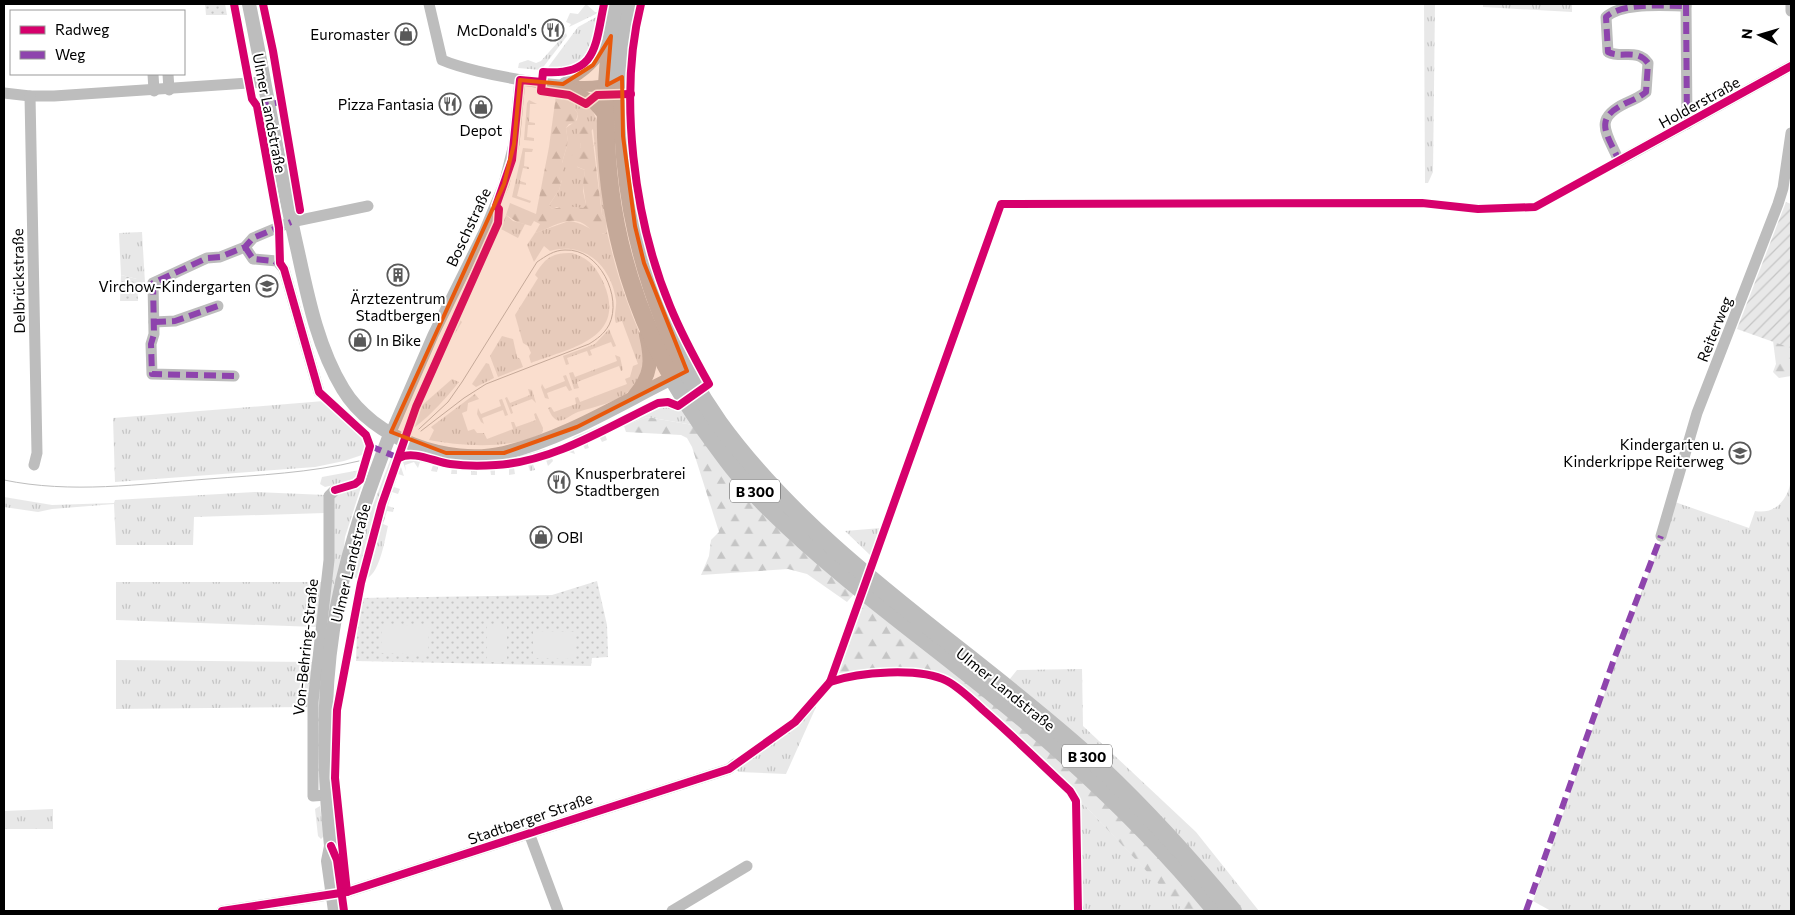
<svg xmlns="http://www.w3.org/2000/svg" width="1795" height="915" viewBox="0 0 1795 915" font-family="Commissioner,sans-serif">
<defs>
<pattern id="grass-tufts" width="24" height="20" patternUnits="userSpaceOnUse" patternTransform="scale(1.25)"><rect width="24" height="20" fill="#e8e8e8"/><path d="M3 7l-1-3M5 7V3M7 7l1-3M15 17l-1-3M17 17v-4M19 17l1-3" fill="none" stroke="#c5c5c5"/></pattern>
<pattern id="forest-firs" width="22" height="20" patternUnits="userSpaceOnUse" patternTransform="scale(1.25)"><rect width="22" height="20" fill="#e8e8e8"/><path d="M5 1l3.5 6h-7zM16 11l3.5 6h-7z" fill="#c5c5c5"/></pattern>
<pattern id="park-dots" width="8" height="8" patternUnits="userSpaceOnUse" patternTransform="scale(1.25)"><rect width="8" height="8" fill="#e8e8e8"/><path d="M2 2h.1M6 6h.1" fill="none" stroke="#c5c5c5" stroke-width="1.8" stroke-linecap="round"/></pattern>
<pattern id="garden-furrows" width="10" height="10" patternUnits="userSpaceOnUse" patternTransform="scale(1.25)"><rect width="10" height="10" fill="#e8e8e8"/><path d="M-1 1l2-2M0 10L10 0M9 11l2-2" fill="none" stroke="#c5c5c5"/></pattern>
</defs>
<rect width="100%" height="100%" fill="#fff"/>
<g fill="url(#grass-tufts)">
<path d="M586 4 595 12H600L569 27 571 24 566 22 570 13 578 14Z"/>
<path d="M1424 4H1435L1433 172 1428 183H1425Z"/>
<path d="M1483 4H1572V12L1483 7Z"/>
<path d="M600 15C594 54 590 73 546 70L578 27Z"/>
<path d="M566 33 567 36 541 70 518 68 519 63 528 60 536 63 541 61Z"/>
<path d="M572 97 592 109 598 123 606 220 602 215 593 129 580 141 581 147 578 150 577 167 585 170 583 191 586 205 583 208 557 207 552 209 549 205 559 190 562 180V163L568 142 566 128 577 120 578 114 574 108 575 103Z"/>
<path d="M529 100 537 104H530L529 122 535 123V125H528L527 137 534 138V141L524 140 527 103Z"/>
<path d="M523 148 533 149 532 152H525L524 166 529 167V169L523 168 520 181 526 183V185L520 184 517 196 531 201 530 203 512 197Z"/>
<path d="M506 215 513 221 525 224 518 238 501 229Z"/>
<path d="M569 221C582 222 590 230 603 234L607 232C613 258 620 284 630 309 634 322 642 335 645 349 646 355 644 362 642 368 636 399 607 403 581 411 566 415 558 432 548 408L551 407 554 412 576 404 575 398 578 397 580 402 627 384 625 379 630 377 633 366 638 364 622 321 616 323C613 316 617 308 616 300 611 266 585 241 550 251L544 246 534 262 527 245 535 233Z"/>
<path d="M142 232 145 283H137V279L121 275 119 233Z"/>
<path d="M572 253C589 258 597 268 604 284 627 339 570 348 531 363L529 356 531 353 528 346 523 343 515 315 538 278 535 275C544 259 552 252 572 253Z"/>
<path d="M458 318 462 322 436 364Z"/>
<path d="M609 329 616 346 613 347 611 342 590 350 592 355 589 356 587 351 567 358 569 364 566 365 563 356 595 344Z"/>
<path d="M502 336 513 339 517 357 520 359 523 367 498 377 490 356Z"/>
<path d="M615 355 620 357 623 370 621 371 619 366 577 382 579 388 574 389 569 373 573 372 575 377 617 361Z"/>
<path d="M486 363 489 364 494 378 476 387 472 384Z"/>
<path d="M566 375 572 390 569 391 566 386 547 393 549 399 545 398 541 387 542 384 545 389 565 381 563 376Z"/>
<path d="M452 379 459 382C445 399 432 414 415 427V417L419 408Z"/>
<path d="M528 389 532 390 536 403 532 399 511 407 513 413 511 414 505 398 507 397 510 403 530 395Z"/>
<path d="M475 394 479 399 468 403 467 411 462 413 468 431 474 429 477 433H484L487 439 513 429 511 422H514L516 427 536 420 534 414 536 413 543 428 542 433C514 450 460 446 429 440L434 430 431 427Z"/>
<path d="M502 399 508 415 505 416 503 410 482 418 484 424 481 422 477 414 478 408 481 414 501 406 499 400Z"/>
<path d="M663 399 678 403 665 400 655 403 568 443 574 437Z"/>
<path d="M324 401C339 413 370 432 365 454L344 461 315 467 115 482 113 418Z"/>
<path d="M660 404 669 405 679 410 683 408 693 425 647 417 605 434 607 440 602 442 599 436 586 441 589 448 585 449 582 443 573 448 575 454 569 452 570 446Z"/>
<path d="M545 449 551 450C522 469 435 467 405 452 414 451 422 456 431 457 471 464 507 461 545 449Z"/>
<path d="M551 455 553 461 548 466 546 460 533 464 535 470 530 471 528 465 514 468 515 474 509 475V468H495V475H491L490 468H477V475H471V469L457 468V474H451L452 467 438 466 437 472 431 471 433 465 420 462 418 468 414 462 405 465 406 471 402 459C413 453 428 461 440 464 477 471 516 468 551 455Z"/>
<path d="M391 458 395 462 374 523 360 580 354 577 351 572 356 550Z"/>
<path d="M400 464 404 476 398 474 394 487 400 489 398 494 392 492 388 506 394 508 393 512 387 511 383 524 388 526C385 539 379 578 364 579L385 501Z"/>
<path d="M360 470 354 480 325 487 320 484 322 477Z"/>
<path d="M1791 479V911H1551L1533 901 1615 663 1675 502 1749 528 1755 511C1776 515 1789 498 1791 479Z"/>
<path d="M363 481 345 537 319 785 316 724 332 502 339 490 355 487Z"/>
<path d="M255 492 326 495 325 513 194 517 193 545H116L114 504 52 509 38 512 4 507V497L52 505 114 503 115 500Z"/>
<path d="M881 528 870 555 845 531Z"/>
<path d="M116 582H325L317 627 116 620Z"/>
<path d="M116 660 313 662 310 707 116 709Z"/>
<path d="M1082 669 1083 726 1196 832 1259 911H1242L1193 851 1009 680 1017 670Z"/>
<path d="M814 705 816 707 786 774 739 772 736 770 738 763 795 724Z"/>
<path d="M1075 795 1169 894 1184 911H1080Z"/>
<path d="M320 806 324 836 321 839 318 836 315 809Z"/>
<path d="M53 809V829H4V811Z"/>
</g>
<g fill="url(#forest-firs)">
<path d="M556 95 572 97 575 103 574 108 578 114 575 123 569 124 566 128 568 142 562 163V180L559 190 549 205 552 209 566 206 583 208 586 205 583 185 585 170 573 165 571 159 573 152 581 147 577 129 582 125 591 126 602 215 606 220 607 232C594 239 591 226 580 222 564 217 550 229 535 233L540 224 534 221 531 226 517 222 506 215 510 203 536 214 549 147Z"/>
<path d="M1779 339 1791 343V376L1779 378 1773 372 1776 364 1773 341Z"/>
<path d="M647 417 693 425 854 594 847 602 807 574 788 569 701 575 709 556 711 540 719 532 692 447 687 438 681 435 626 432 624 426Z"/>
<path d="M862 601 944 661 1085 780 1211 911H1184L1075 795 1017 738 959 685 929 673 895 672 847 676 838 673 837 668Z"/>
</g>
<g fill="url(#park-dots)">
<path d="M205 4H225L227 15H206Z"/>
<path d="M121 275 137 279 138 301H120Z"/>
<path d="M597 581 607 625 608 657 592 658 591 666 356 661 358 598 552 595Z"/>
</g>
<path fill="url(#garden-furrows)" d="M1786 202 1791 204V348L1737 329Z"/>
<g fill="#e8e8e8">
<path d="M382 624 429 626 428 655 381 653Z"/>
<rect x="487" y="625" width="20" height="37"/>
<path d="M533 631 574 632V659L533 658Z"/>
</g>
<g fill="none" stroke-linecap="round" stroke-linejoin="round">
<g stroke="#bdbdbd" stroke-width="11">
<path d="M429 4 442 60C474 74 581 94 611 83"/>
<path d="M1686 4 1687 124"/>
<path d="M1791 4V11"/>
<path d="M1686 6C1665 6 1622 2 1606 17L1608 52C1622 59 1637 48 1648 63L1646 92C1640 97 1633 100 1626 103 1592 119 1607 133 1619 161L1791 66"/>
<path d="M153 74 154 91"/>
<path d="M168 74 169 90"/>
<path d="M564 83C586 72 597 60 609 40"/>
<path d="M569 87 590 100 605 117"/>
<path d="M4 93 30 96H54L264 82"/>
<path d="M30 96 37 453 34 465"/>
<path d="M245 247 253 259 277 261 284 269 319 392"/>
<path d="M154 322 175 321 218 306"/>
<path d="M234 376 152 374 151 344 154 334 153 283 207 258 220 257 245 247 253 238 291 222 368 206"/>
<path d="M391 432 433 335 484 232 504 184 514 144 520 80"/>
<path d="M1661 536 1697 413 1778 204 1783 188 1791 133"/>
<path d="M327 795 313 796V702L329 560V496L335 490"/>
<path d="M529 833 558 911"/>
<path d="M222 911 347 892 729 769 735 764"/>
<path d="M672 911 747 866"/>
</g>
<g stroke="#bdbdbd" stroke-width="14">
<path d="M249 4C266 86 279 170 298 252 308 298 318 348 343 389 373 439 448 466 504 453 567 438 624 401 682 373"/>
<path d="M634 396C652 375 652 361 646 335"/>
<path d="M335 911 328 861 331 846C324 775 322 701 333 630 343 562 366 496 391 432"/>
</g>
<g stroke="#bdbdbd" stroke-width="18">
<path d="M617 4C588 158 614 299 704 428 724 456 745 485 770 509 840 578 921 635 997 697 1076 761 1151 832 1216 911"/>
<path d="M632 4C619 73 620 141 632 210 646 285 675 361 719 423 817 558 969 648 1091 759 1142 806 1189 858 1233 911"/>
</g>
<g stroke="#bdbdbd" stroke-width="1">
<path d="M419 429 448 402 462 382 537 262C546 256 554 250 565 250 599 248 623 297 609 325 604 334 597 339 589 344L486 384 464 398 421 431"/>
<path d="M4 480C71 494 140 484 208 479 259 475 310 473 359 461"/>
</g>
<g stroke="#8e44ad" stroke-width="6" stroke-dasharray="12 6" stroke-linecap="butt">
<path d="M1686 4 1687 124"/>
<path d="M257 106 282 102"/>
<path d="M1616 162 1619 161C1607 133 1592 119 1626 103 1633 100 1640 97 1646 92L1648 63C1637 48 1622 59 1608 52L1606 17C1622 2 1665 6 1686 6"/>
<path d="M245 247 253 259 274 261 282 266"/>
<path d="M154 322 175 321 218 306"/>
<path d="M234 376 152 374 151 344 154 334 153 283 207 258 220 257 245 247 253 238 291 222"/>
<path d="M370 446 399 458"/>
<path d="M1526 911 1613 662 1661 536"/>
</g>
<g stroke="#fff" stroke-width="11">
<g id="cycleway">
<path d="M234 4 252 99 257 106 279 228 280 263 284 269 319 392 366 435 370 446 360 480 355 484 335 490"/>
<path d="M263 4 273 51 300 210"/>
<path d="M604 4C595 47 597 76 543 72L541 91 569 95 586 104 597 95 631 94"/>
<path d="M399 458C413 450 435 462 450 464 465 466 481 466 496 465 553 462 608 427 658 403L668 402 678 406 709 384C695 359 681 333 670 306 634 220 618 95 641 4"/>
<path d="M830 682C859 672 919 667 947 681 960 688 972 700 983 710 1013 736 1041 764 1070 791L1076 801 1078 911"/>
<path d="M331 846 337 860 344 911"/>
<path d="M347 892 335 778 337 710 361 583 382 504 416 407 498 223 499 209 496 206 512 160 520 80 542 82"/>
<path d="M222 911 347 892 729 769 795 722 830 682 1001 204 1422 203 1478 209 1535 207 1791 66"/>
</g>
</g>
<use href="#cycleway" stroke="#d6006c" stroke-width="8"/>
</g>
<path fill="#e8590c" fill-opacity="0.2" stroke="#e8590c" stroke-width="4" stroke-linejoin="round" d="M611 36 607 85 622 77 623 136 635 226 644 263 687 371 577 427 504 453H446L391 432 504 184 514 144 520 80 563 84 593 65Z"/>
<defs>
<g id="restaurant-ring" transform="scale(1.125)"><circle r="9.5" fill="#fff" stroke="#595959" stroke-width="1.5"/><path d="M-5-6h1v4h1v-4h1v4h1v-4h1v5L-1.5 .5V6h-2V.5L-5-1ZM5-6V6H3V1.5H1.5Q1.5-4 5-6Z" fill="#595959"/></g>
<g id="shop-ring" transform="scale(1.125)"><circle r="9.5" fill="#fff" stroke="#595959" stroke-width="1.5"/><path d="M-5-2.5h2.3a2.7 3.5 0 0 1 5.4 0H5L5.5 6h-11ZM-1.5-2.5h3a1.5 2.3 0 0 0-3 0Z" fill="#595959"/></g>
<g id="building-ring" transform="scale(1.125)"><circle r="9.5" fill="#fff" stroke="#595959" stroke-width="1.5"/><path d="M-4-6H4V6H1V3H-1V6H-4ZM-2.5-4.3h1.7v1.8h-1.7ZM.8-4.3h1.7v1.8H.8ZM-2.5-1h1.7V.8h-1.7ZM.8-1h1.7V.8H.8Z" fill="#595959"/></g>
<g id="school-ring" transform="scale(1.125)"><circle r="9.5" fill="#fff" stroke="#595959" stroke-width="1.5"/><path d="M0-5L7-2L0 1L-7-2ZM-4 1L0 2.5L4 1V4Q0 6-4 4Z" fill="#595959"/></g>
</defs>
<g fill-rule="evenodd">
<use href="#restaurant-ring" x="553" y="30"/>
<use href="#shop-ring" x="406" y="34"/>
<use href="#restaurant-ring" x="450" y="104"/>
<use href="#shop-ring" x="481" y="107"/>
<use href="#building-ring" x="398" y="275"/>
<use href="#school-ring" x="267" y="286"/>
<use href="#shop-ring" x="360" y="340"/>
<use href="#school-ring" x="1740" y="453"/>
<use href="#restaurant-ring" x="559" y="482"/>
<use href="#shop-ring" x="541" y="537"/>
</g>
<g text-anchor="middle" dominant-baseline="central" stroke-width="4" stroke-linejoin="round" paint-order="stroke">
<g fill="#fff" stroke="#4c4c4c" stroke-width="1">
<rect x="730" y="479.5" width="50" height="23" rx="4"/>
<rect x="1062" y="744.5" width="50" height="23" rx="4"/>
</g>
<g font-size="14" font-weight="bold" fill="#000">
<text x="755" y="491">B 300</text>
<text x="1087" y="756">B 300</text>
</g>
<g font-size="15" fill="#000" stroke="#fff" text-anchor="end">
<text x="537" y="30">McDonald's</text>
<text x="390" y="34">Euromaster</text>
<text x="434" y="104">Pizza Fantasia</text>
<text x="481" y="130" text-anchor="middle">Depot</text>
<text x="251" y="286">Virchow-Kindergarten</text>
<text x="398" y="298" text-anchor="middle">Ärztezentrum<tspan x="398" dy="17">Stadtbergen</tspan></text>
<text x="376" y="340" text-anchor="start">In Bike</text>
<text x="1724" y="444">Kindergarten u.<tspan x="1724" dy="17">Kinderkrippe Reiterweg</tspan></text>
<text x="575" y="473" text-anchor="start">Knusperbraterei<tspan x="575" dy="17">Stadtbergen</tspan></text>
<text x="557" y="537" text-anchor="start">OBI</text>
</g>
<g font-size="15" fill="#000" stroke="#fff">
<text transform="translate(1699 102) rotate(-29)">Holderstraße</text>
<text transform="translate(270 113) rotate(79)">Ulmer Landstraße</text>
<text transform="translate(468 227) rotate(-65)">Boschstraße</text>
<text transform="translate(18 281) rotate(-91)">Delbrückstraße</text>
<text transform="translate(1714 329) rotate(-68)">Reiterweg</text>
<text transform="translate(350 563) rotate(-76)">Ulmer Landstraße</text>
<text transform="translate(305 647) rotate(-84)">Von-Behring-Straße</text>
<text transform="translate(1006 689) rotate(39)">Ulmer Landstraße</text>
<text transform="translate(530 818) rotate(-19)">Stadtberger Straße</text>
</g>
</g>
<rect width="1795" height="915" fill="none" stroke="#000000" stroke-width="10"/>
<rect x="10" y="10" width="175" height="65" fill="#ffffff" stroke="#999999"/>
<rect x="20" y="26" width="25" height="8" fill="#d6006c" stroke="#999999"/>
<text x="55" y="35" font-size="15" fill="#000000">Radweg</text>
<rect x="20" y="51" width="25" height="8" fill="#8e44ad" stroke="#999999"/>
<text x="55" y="60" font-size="15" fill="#000000">Weg</text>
<g transform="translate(1760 35) rotate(275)" stroke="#ffffff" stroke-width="4" paint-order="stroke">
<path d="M0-4L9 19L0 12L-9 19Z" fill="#000000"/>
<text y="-8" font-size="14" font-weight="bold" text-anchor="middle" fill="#000000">N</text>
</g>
</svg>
